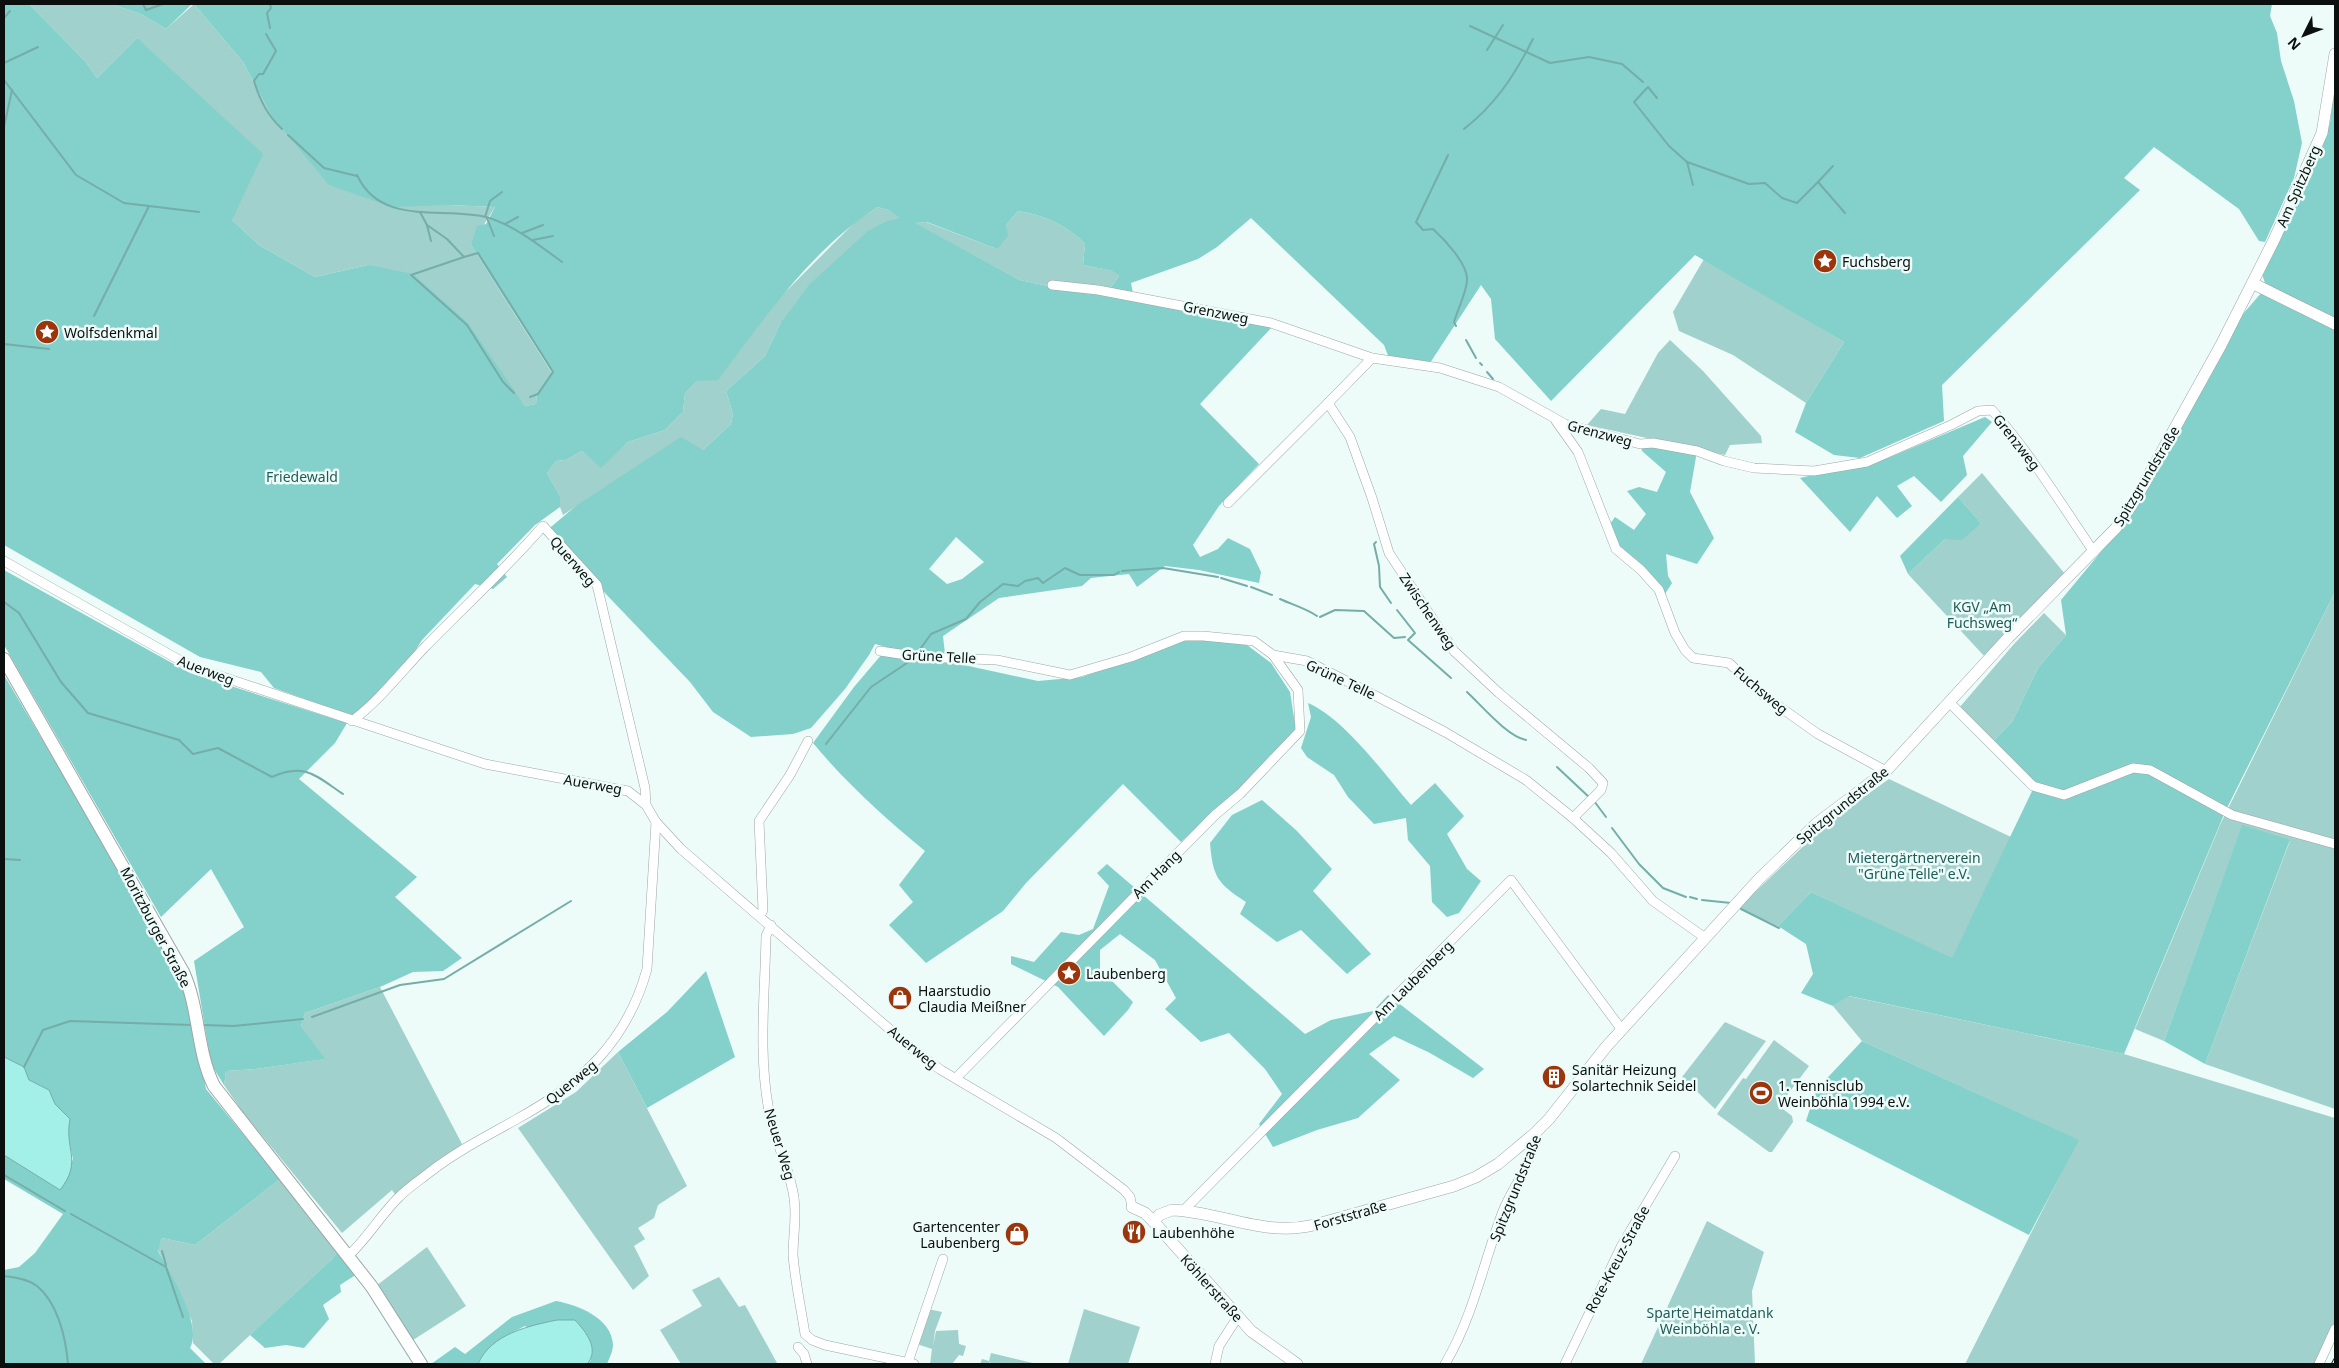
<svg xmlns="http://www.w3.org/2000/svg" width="2339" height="1368" viewBox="0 0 2339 1368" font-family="'Noto Sans',sans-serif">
<rect width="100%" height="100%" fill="#edfbf9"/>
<g fill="#a0d1cc">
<path d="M29 4H111L141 14 166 29 194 4 243 62 271 115 448 205 495 207 471 245 552 373 537 392 536 404 525 406 505 379 368 265 315 277 259 245 232 220 137 38 97 78 85 61Z"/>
<path d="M878 207 888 210 901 218 780 324 765 356 726 391 733 414 731 424 703 450 605 487 563 515 560 507V496L547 473 556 461 566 460 582 451 601 467 628 442 665 430 683 412 685 393 855 222Z"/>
<path d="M1018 211C1044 215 1067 225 1085 244L1083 265 1114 271 1119 276 1107 293 1052 287 1020 280 914 223 926 222 997 249 1006 225Z"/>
<path d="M1704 259 1844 342 1806 403 1733 355 1679 331 1673 312Z"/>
<path d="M1670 340 1703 371 1761 436 1762 443 1730 445 1725 455 1587 425 1601 409 1625 414 1658 353Z"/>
<path d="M1982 473 2065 574 1986 658 1908 574 1945 539 1981 523 1958 497Z"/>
<path d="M2335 592V1109L2205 1064 2290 841 2242 826 2164 1041 2135 1029 2220 825Z"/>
<path d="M2044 613 2066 635 2038 668 2012 722 1993 741 1959 708 2014 644Z"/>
<path d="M1889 779 2011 837 1952 959 1811 892 1778 926 1738 908 1830 821Z"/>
<path d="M380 987 462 1144 396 1196 392 1190 342 1233 242 1111 224 1085 226 1071 256 1069 324 1059 301 1026 305 1013Z"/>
<path d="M1848 996 2124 1054 2335 1118V1323L2316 1364H1965L2078 1140 1862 1041 1833 1006Z"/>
<path d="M1725 1022 1766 1041 1715 1109 1682 1077Z"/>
<path d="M1774 1040 1809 1066 1779 1106 1792 1116 1793 1122 1772 1152H1769L1717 1114 1743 1078 1746 1079Z"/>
<path d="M618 1052 687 1186 658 1205 654 1218 638 1228 645 1239 634 1246 649 1276 633 1290 518 1128 576 1092Z"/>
<path d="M280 1179 338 1251 332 1259 219 1364H214L193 1343 192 1321 158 1250 162 1238 195 1245Z"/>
<path d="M1707 1221 1764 1252 1752 1291 1755 1364H1641Z"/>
<path d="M427 1247 466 1306 413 1340 376 1286Z"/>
<path d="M719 1277 739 1307 745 1305 777 1363 775 1364H681L660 1330 702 1306 692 1290Z"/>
<path d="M928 1309 942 1312 935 1331 933 1346 936 1331 958 1330 959 1344 966 1346 963 1356 959 1355 952 1364H930L932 1349 917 1344Z"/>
<path d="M1084 1309 1140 1327 1128 1364H1068Z"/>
<path d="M991 1353 1037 1364H992L989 1362V1364H980L982 1359 989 1361Z"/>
</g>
<g fill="#84d0ca" fill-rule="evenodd">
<path d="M4 4H29L85 61 97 78 137 38 263 154 232 220 259 245 315 277 368 265 413 274 468 323 525 406 536 404 537 392 552 372 471 245 477 226 486 224 495 207 448 205 392 207 329 185 271 115 243 62 194 4H2272L2270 16 2277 33 2281 61 2294 101 2302 143 2294 178 2265 242 2259 241 2239 209 2154 147 2124 178 2140 190 1942 385 1944 421 1860 458 1834 455 1795 432 1806 403 1844 342 1695 255 1551 401 1495 339 1491 299 1481 285 1430 363 1389 358 1384 345 1251 218 1217 247 1198 259 1131 283 1134 299 1273 326 1200 404 1259 464 1219 506 1193 545 1200 557 1218 549 1228 538 1250 549 1261 572 1259 583 1199 570 1165 566 1137 587 1129 574 1091 578 1082 586 999 598 943 636 945 654 893 649 875 644 869 655 845 689 811 728 793 734 751 737 713 712 690 682 604 592 589 585 545 532 577 505 681 437 703 450 731 424 733 414 726 391 765 356 780 324 809 285 868 231 887 221 900 218 888 210 878 207C811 249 765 318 718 380L697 381 685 393 683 412 665 430 628 442 601 468 582 451 566 460 556 461 547 473 560 496V507L535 525 497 564 507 577 493 589 475 584 422 640 391 688 360 719 274 688 261 672 200 657 4 545ZM1018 211C1044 215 1067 225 1085 244L1083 265 1113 271 1119 276 1107 293 1052 287 1020 280 915 223 927 222 997 249 1008 236 1006 225ZM956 537 984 562 962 579 947 584 929 569Z"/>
<path d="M111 4H192L166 29 141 14Z"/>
<path d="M2335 79V320L2265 283 2262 274 2322 148 2330 123Z"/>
<path d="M2262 292 2335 328V592L2225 812 2124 1054 1849 996 1833 1006 1801 993 1813 974 1806 944 1778 926 1811 892 1952 958 2035 785 1993 741 2012 722 2038 668 2066 635 2061 600 2124 524 2243 314Z"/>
<path d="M1985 417 1992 422 1963 456 1967 475 1941 502 1914 476 1897 486 1912 506 1897 518 1877 496 1850 532 1800 478 1888 458Z"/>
<path d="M1640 444 1697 451 1690 492 1714 538 1697 564 1666 554 1668 576 1672 583 1665 594 1620 547 1610 524 1615 517 1634 530 1646 514 1627 491 1639 487 1657 492 1666 472 1642 451Z"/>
<path d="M1958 497 1981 523 1962 540 1945 539 1908 574 1900 556Z"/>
<path d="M4 570 190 673 347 723 335 743 299 779 417 877 395 897 462 958 443 971 413 972 380 987 305 1013 301 1026 325 1059 256 1069 226 1071 224 1085 211 1064 194 961 244 927 211 869 161 917 4 645Z"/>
<path d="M1204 639 1247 645 1271 663 1290 692 1296 730 1242 786 1181 842 1123 784 1026 883 1003 911 926 963 889 925 913 902 899 885 925 851C885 818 846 783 813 743L854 687 882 654 941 660 1038 681 1082 677 1184 640Z"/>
<path d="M4 675 137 900 188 992 206 1089 280 1179 195 1245 162 1238 158 1251C170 1274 203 1324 190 1348L206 1364H4V1270L19 1267 35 1253 63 1214 4 1179V1155L60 1190 73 1159 67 1132 70 1119 55 1104 49 1090 29 1080 24 1067 4 1057Z"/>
<path d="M1308 703C1345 719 1384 774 1411 805L1435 783 1464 816 1447 834 1467 869 1481 881 1459 913 1447 917 1432 902 1430 866 1408 840 1406 818 1374 824 1348 797 1334 775 1307 757 1301 748 1311 717Z"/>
<path d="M1262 800 1297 831 1332 869 1313 891 1371 954 1347 974 1301 930 1277 942 1240 914 1246 902C1217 883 1213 877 1210 843L1232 815Z"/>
<path d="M2242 825 2290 840 2205 1064 2164 1041Z"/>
<path d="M1107 864 1305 1034 1331 1020 1373 1011 1388 995 1484 1069 1473 1078 1430 1053 1394 1036 1369 1054 1400 1080 1358 1118 1317 1130 1273 1147 1259 1124 1282 1094 1265 1069 1229 1033 1201 1042 1165 1009 1176 998 1155 960 1120 934 1100 950V969L1133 1002 1128 1010 1104 1036 1058 987 1011 964V956L1034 962 1061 932 1079 935 1093 929 1109 886 1097 873Z"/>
<path d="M706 971 735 1057 647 1108 618 1052 667 1012Z"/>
<path d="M1862 1041 2079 1140 2029 1235 1806 1121 1816 1090Z"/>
<path d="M338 1251 357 1274 340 1285 341 1292 323 1305 329 1319 304 1348 286 1345 265 1348 250 1335 332 1259Z"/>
<path d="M556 1301C578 1305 612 1318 613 1345 613 1351 609 1359 607 1364H587L591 1360 525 1326C507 1335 486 1345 478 1364H431L455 1347 465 1354 512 1317Z"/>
</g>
<g fill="#a3f0e9" stroke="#75ada8">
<path d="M4 1057 24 1067 29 1080 49 1090 55 1104 70 1119C64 1149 83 1161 60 1190L4 1155Z"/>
<path d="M557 1320H575C586 1332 600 1349 587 1364H478C491 1334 528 1326 557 1320Z"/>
</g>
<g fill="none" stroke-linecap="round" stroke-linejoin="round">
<g stroke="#75ada8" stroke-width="2">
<path d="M143 4 146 10 163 4"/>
<path d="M270 4 271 8 267 13 270 28"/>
<path d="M4 18 10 11"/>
<path d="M1470 26 1550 63 1589 57 1622 64 1643 82"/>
<path d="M266 34 276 51 263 74H259L254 81C260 100 267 115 282 129"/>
<path d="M1487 50 1503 25"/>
<path d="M4 63 38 47"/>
<path d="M4 80 76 175 124 203 199 212"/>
<path d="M1657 98 1648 87 1634 102 1669 146 1687 162 1749 184 1765 183 1782 198 1797 203 1818 182 1845 213"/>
<path d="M4 127 12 90"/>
<path d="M1464 129C1496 104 1514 76 1533 39"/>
<path d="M288 135 324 168 357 176"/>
<path d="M1448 155 1416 222 1423 230 1433 229C1444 239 1468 264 1467 280 1467 291 1457 311 1454 322L1456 326"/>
<path d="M1687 162 1693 185"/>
<path d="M357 175C381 227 442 206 486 217 514 225 539 245 562 262"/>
<path d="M1818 182 1833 166"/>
<path d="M420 212 427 225 431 241"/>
<path d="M485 217 490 201 502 192"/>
<path d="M487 218 494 236"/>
<path d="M505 224 518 217"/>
<path d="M427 225 447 239 464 257 478 253 553 372 538 394 530 397"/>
<path d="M522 233 543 225"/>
<path d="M533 240 553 236"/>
<path d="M464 257 411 275 467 325 503 382 514 393"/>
<path d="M94 316 149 206"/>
<path d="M1466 340 1476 358"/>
<path d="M4 344 49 349"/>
<path d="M1480 363 1482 365"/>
<path d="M1487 372 1493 379"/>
<path d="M1376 542 1374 544 1379 566 1380 587 1391 603"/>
<path d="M1122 571 1163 568 1218 577"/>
<path d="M1221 578 1247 586"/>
<path d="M1251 587 1272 595"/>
<path d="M1280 599C1293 605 1305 608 1317 616"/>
<path d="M4 602 19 613 61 682 88 713 179 740 193 754 218 748 272 777C305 762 316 776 343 794"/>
<path d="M1397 610 1415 633 1408 640 1451 678"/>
<path d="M1320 617 1335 610 1364 611 1394 638 1405 637"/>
<path d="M918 652 931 634 966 619 980 602 1003 584 1018 586 1025 581 1038 578 1043 583 1065 568 1080 575H1114L1119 572"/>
<path d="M1467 692C1483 707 1507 736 1526 740"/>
<path d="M826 744 871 687 913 659"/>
<path d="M1557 767 1590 798"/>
<path d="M1594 801 1606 817"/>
<path d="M1612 828 1639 864 1663 888 1686 897"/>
<path d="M4 859 20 860"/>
<path d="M1690 897 1697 899"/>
<path d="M1702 900 1731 903"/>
<path d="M1741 909 1779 928"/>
<path d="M312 1017 400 985 444 979 571 901"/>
<path d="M204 1025 234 1026 303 1019"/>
<path d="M24 1067 43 1030 70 1021 192 1025"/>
<path d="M4 1175 65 1211"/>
<path d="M71 1214 166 1267 183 1317"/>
<path d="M162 1251 166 1265"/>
<path d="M4 1276C15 1277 28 1279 37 1286 58 1303 66 1339 68 1364"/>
</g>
<g stroke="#9ba7a6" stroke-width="10">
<g id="minor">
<path d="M1052 285 1098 290 1271 323 1372 358 1440 368 1499 387 1565 424 1640 444 1653 443 1697 451 1724 461 1754 468 1814 471 1867 462 1951 425 1978 411 1992 410C2031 454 2061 504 2094 552"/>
<path d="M1372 358 1328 403 1350 437 1372 498 1389 553 1454 651 1499 693 1589 768 1603 783 1601 790 1573 818"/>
<path d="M1556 421 1578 452 1616 549 1641 570 1659 590 1675 633 1685 650 1693 658 1729 663 1763 695 1818 734 1886 771"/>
<path d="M1228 503 1328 403"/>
<path d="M4 561 190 666 485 764 628 791 646 805 656 822 681 849 916 1052 941 1070 1056 1138 1124 1190 1130 1197 1132 1207"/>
<path d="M880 651 920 657 997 660 1070 675 1131 657 1184 636H1203L1254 641 1273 655 1307 661 1376 696 1445 732 1526 780 1573 818 1611 853 1653 901 1704 937"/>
<path d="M1950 703 2033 786 2064 795 2133 768 2150 770 2232 815 2335 844"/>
<path d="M352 721C380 700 401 672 425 647 464 607 506 569 543 526L597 585 645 788 646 805"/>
<path d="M760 916 763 910 759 821 790 775 808 741"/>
<path d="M771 925 766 936C765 995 758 1053 769 1111 774 1141 790 1168 794 1198 797 1217 793 1236 793 1255 795 1281 801 1308 805 1334L812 1340 825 1345 914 1364"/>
<path d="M956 1078 1215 815 1240 794 1300 731 1298 690 1273 655"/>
<path d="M1183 1211 1511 880 1622 1030"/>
<path d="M348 1256C368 1238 381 1214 400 1196 409 1187 420 1180 430 1172 457 1151 487 1136 517 1119 581 1084 627 1042 647 969L656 822"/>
<path d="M798 1347 804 1354 807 1364"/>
<path d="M908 1362 943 1259"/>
<path d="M1215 1364 1219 1346 1237 1318"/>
<path d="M1445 1364C1474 1315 1483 1263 1503 1211 1513 1186 1535 1161 1534 1134"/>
<path d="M1565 1364 1622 1245 1675 1156"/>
<path d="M2319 1364 2335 1329"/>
</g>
</g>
<g stroke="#9ba7a6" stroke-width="12">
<g id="tertiary">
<path d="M2254 284 2335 324"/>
<path d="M1132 1207 1145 1213 1154 1222 1251 1331 1297 1364"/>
<path d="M1154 1222 1159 1215 1172 1210C1223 1212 1263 1237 1314 1225L1454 1186 1476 1177 1498 1164 1534 1134 1549 1119 1606 1047 1759 879 1816 824 1886 771 2008 638 2116 528 2135 500 2221 345 2274 240 2322 133 2335 54"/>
</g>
</g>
<g stroke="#9ba7a6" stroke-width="14">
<path id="secondary" d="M4 659 183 972C200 1009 196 1050 214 1086L372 1287 421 1364"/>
</g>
<use href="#minor" stroke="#fff" stroke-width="9"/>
<use href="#tertiary" stroke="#fff" stroke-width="11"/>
<use href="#secondary" stroke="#fff" stroke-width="12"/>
<g stroke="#2e3533" stroke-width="4">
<path id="rail" d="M2333 1364 2335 1360"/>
</g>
<use href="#rail" stroke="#edfbf9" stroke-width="2" stroke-dasharray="5.5" stroke-linecap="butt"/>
</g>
<defs>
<g id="sight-disc" transform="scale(1.25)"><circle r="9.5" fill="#9b350c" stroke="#edfbf9"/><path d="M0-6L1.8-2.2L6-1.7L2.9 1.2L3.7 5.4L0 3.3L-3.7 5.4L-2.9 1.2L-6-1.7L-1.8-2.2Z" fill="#fff"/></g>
<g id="shop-disc" transform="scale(1.25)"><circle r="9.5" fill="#9b350c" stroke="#edfbf9"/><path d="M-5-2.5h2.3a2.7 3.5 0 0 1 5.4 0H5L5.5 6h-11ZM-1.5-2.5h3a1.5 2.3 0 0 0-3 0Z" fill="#fff"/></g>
<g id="building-disc" transform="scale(1.25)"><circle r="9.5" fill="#9b350c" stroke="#edfbf9"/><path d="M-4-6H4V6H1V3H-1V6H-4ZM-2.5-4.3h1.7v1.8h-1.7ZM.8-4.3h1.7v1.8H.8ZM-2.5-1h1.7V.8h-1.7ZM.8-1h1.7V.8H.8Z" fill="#fff"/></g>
<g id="stadium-disc" transform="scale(1.25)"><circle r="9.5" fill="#9b350c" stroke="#edfbf9"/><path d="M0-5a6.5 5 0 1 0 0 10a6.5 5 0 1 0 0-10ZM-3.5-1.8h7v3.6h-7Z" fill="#fff"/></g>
<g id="restaurant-disc" transform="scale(1.25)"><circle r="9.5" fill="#9b350c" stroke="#edfbf9"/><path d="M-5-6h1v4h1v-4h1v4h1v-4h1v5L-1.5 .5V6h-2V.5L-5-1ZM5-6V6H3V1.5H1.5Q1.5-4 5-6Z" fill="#fff"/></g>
</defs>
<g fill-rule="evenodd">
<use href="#sight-disc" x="1825" y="261"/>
<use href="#sight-disc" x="47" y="332"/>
<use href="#sight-disc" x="1069" y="973"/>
<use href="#shop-disc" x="900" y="998"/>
<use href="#building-disc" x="1554" y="1077"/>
<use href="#stadium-disc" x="1761" y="1093"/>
<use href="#restaurant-disc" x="1134" y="1232"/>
<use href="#shop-disc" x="1017" y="1234"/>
</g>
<g text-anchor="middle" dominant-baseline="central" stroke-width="5" stroke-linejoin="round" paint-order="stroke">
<g font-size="14" fill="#0b100f" stroke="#edfbf9">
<text transform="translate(2298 186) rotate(-66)">Am Spitzberg</text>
<text transform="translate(1216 312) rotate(11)">Grenzweg</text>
<text transform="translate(1600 433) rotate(15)">Grenzweg</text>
<text transform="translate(2017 442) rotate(52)">Grenzweg</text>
<text transform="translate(2146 476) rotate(-59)">Spitzgrundstraße</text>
<text transform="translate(573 561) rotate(49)">Querweg</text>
<text transform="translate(1428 611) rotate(56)">Zwischenweg</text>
<text transform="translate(939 656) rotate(3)">Grüne Telle</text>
<text transform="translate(206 670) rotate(21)">Auerweg</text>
<text transform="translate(1341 679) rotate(25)">Grüne Telle</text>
<text transform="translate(1761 690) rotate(40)">Fuchsweg</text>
<text transform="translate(593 784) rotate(10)">Auerweg</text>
<text transform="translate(1842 805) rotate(-39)">Spitzgrundstraße</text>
<text transform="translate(1156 874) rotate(-45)">Am Hang</text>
<text transform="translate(156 927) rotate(62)">Moritzburger Straße</text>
<text transform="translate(1413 980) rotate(-45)">Am Laubenberg</text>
<text transform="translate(913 1047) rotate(39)">Auerweg</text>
<text transform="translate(571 1082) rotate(-39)">Querweg</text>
<text transform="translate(780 1144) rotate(73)">Neuer Weg</text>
<text transform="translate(1515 1188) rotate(-68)">Spitzgrundstraße</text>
<text transform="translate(1350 1215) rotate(-16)">Forststraße</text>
<text transform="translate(1617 1259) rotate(-62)">Rote-Kreuz-Straße</text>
<text transform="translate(1212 1288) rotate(48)">Köhlerstraße</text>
</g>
<g font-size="14" fill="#0b100f" stroke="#edfbf9" text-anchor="start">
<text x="1842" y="261">Fuchsberg</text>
<text x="64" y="332">Wolfsdenkmal</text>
<text x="1086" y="973">Laubenberg</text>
<text x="918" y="990">Haarstudio<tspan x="918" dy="16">Claudia Meißner</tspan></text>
<text x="1572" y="1069">Sanitär Heizung<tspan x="1572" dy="16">Solartechnik Seidel</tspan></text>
<text x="1778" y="1085">1. Tennisclub<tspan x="1778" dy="16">Weinböhla 1994 e.V.</tspan></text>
<text x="1000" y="1226" text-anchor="end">Gartencenter<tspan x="1000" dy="16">Laubenberg</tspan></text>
<text x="1152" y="1232">Laubenhöhe</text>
</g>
<g font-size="14" fill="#1d5d58" stroke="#edfbf9">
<text x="302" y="476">Friedewald</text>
<text x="1982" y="606">KGV „Am<tspan x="1982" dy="16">Fuchsweg“</tspan></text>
<text x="1914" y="857">Mietergärtnerverein<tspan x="1914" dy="16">"Grüne Telle" e.V.</tspan></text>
<text x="1710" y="1312">Sparte Heimatdank<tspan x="1710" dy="16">Weinböhla e. V.</tspan></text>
</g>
</g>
<rect width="2339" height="1368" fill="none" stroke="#0b100f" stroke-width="10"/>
<g transform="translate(2304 35) rotate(228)" stroke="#edfbf9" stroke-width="4" paint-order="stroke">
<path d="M0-4L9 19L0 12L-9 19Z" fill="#0b100f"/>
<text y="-8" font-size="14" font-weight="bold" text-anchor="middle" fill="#0b100f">N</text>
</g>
</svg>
